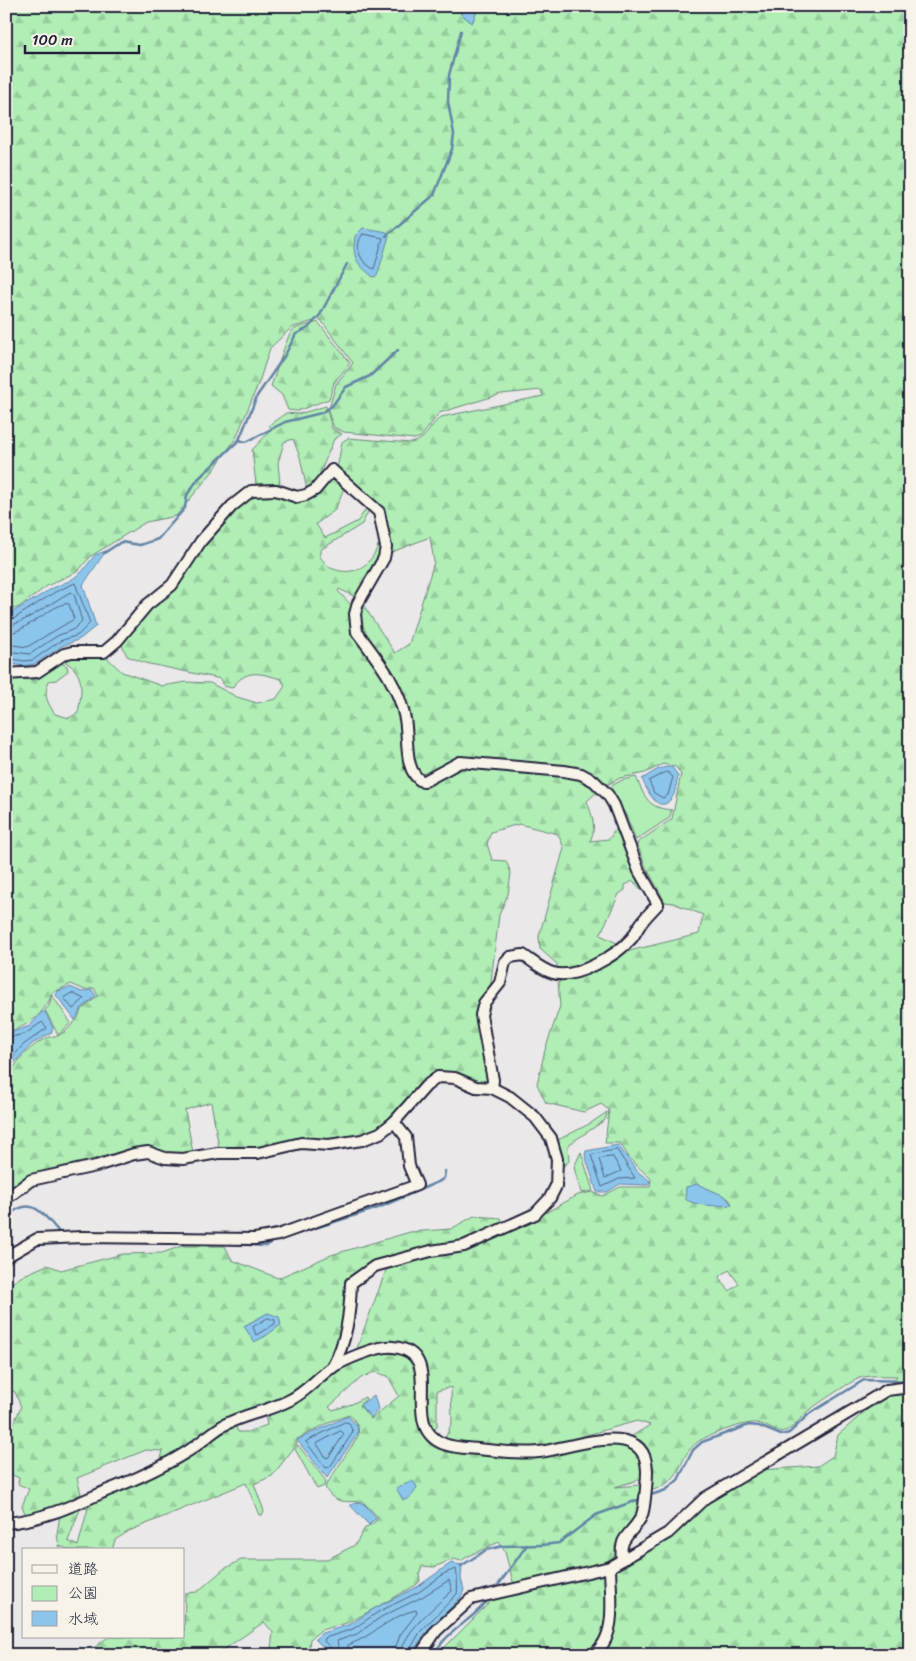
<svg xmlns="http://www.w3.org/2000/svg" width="916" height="1661" viewBox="0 0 916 1661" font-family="Sriracha,'Klee One',sans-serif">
<defs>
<pattern id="forest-firs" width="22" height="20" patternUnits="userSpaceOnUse" patternTransform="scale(1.25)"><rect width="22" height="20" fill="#b0eeb5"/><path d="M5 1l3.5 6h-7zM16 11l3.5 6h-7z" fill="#97cc9d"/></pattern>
</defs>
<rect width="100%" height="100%" fill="#eae8e9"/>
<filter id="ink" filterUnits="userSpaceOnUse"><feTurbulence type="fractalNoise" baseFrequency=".02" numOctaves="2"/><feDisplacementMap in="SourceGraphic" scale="10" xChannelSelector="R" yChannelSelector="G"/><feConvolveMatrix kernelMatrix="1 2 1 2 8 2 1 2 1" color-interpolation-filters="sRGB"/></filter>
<g filter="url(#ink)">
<g fill="#b0eeb5" stroke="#698878">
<path d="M636 777C645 797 647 808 672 810L669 818 636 840 626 815 608 788 622 780Z"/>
<path d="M52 995 71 1023 58 1035 45 1010 49 1006Z"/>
<path d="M607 1112 605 1120 568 1145 569 1161 564 1166 556 1141 591 1123Z"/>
<path d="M581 1152 593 1191 581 1193 574 1167Z"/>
<path d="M298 1445 326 1481 324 1486 317 1489 295 1449Z"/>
</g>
<g fill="url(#forest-firs)" stroke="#698878" fill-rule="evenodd">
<path d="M6 6H467L461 9 460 13 472 23 479 6H910V1655H437L496 1596 604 1572 606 1575 615 1573 613 1569 707 1500 761 1470 818 1466 833 1456 838 1435 871 1406 897 1376C887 1376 873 1375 863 1377 855 1378 816 1405 808 1411 800 1417 795 1428 785 1431 775 1434 766 1424 757 1423 747 1421 708 1435 699 1441 674 1459 689 1477 651 1491 650 1469 651 1448 629 1438L650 1425 637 1421 540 1448 472 1445 445 1439 452 1422 451 1387 437 1391V1426L432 1430C421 1409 432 1394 427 1373 424 1359 409 1344 394 1342 382 1340 368 1347 356 1351L386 1270 538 1217 578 1195 592 1192 603 1196 620 1187H650L651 1179 630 1159 620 1143H605L609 1110 601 1104 584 1112 546 1103 537 1084 545 1050 560 1006 558 982 617 954 699 934 703 915 673 903 665 902 645 865 637 843 672 819 681 774 676 767 663 764 645 773 620 778 607 785 591 774 456 760 425 778 414 769C412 742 410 714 400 688 389 657 352 640 362 603L395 653 409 644 434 562 430 537 392 552 381 508 337 469 342 442 348 438 411 443C428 440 428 426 441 417L543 396 541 390 501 394 439 413 421 437 415 439 344 432 334 428 328 412 336 384 353 363 320 319 291 328 270 348 259 382 236 438 213 471 176 516 146 522 91 556 78 571 47 586 19 607 6 612ZM703 1187 729 1199 732 1204H696ZM729 1270 739 1284 729 1291 719 1277Z"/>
<path d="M318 322 350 363 334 383 329 399 297 411 288 410 282 395 271 386C275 377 287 335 292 331 297 326 311 325 318 322Z"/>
<path d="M326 406 332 429 342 434 334 439 318 478 307 490 300 457 293 439 284 442 278 463 280 484H256L252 450 272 429 269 425 286 413 299 414Z"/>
<path d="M331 478 344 488 335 510 316 524 325 538 358 521 366 509 369 510 362 524 320 550V557C323 560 327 566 331 568 353 578 372 565 378 545L380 552 375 566 356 597 339 589 338 591 354 608C344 645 386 667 396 699 401 715 402 776 415 784 418 785 420 785 423 786L460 765 578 777 590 783 597 792 587 801C592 816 597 827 590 841L609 839 615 830 620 831 649 898 633 881 625 885V890L619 894 600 935 619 944C601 959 581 970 557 971V964L540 949 539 936 564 848 558 834 519 824 491 832 487 844 492 860 506 861 511 873 508 894 499 915 490 990 482 1000 489 1085C484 1085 478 1085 474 1083 463 1080 453 1070 442 1072 423 1076 402 1113 387 1124 354 1149 261 1150 219 1148L211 1102 185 1110 193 1153 166 1156 146 1147 52 1169 25 1179 12 1188 6 1180V1088L12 1085C12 1082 11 1076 12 1073 16 1058 43 1034 58 1036L68 1029 78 1018 81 1010 98 996 94 988 85 990 71 984 52 993C45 1014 28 1027 6 1032V679L37 680 59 662 67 666 68 671 56 680 49 681C43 695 47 702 55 714L69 718 78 713C82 690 86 672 62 660L71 655H104L122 672 162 686 186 682 210 683 237 697 257 703 276 699 285 686 281 679C259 673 247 668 232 688L224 686 221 679 145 663 127 656 121 643 233 510 252 495 275 493 297 500Z"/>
<path d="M474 1216 501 1218 504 1225 463 1243 426 1248 387 1257 345 1279 344 1321 338 1347 330 1364 281 1402 225 1420 209 1429 195 1442 160 1462 163 1451 146 1450 77 1478 81 1494 74 1497V1501L30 1516 25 1513 22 1506 29 1489 18 1484 19 1478 6 1472V1427L13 1425 21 1407 15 1392 6 1388V1287L24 1275 47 1265 61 1270 123 1254 162 1253 182 1246H225L232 1260 278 1278 331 1255 410 1232 451 1229ZM268 1313 267 1335 264 1337 244 1326Z"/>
<path d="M384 1351C444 1354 397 1423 434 1447 442 1451 458 1453 468 1454 488 1456 511 1458 532 1458 560 1457 604 1436 630 1449 641 1454 641 1468 641 1479L615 1487 641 1485C640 1496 640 1506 635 1516 625 1536 617 1532 616 1558L600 1566 514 1585 505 1552 499 1542 468 1556 461 1561 454 1559 434 1567 422 1566 419 1574 420 1581 416 1585 350 1622 321 1630 310 1639 308 1655H273L271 1649 273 1632 264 1622 216 1655H85L108 1637H184L185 1593 197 1592 224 1569 241 1560H326L355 1545 365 1528 374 1523 378 1517 362 1501C346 1502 333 1504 325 1487L358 1436C360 1427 356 1421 349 1415L332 1421 297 1439V1444L272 1476 254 1484 264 1511 262 1515H259L246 1483 129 1531 115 1540 112 1550H71L59 1546 57 1534 60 1515 196 1452 235 1425 238 1432H248L267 1425 265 1415 286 1407 337 1370ZM374 1372 388 1376 399 1396 371 1419 359 1405 366 1399 365 1397 352 1404 333 1410 329 1407 361 1378ZM88 1508 78 1546 68 1541 80 1509Z"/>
</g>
<g fill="#8cc5eb" stroke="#6284a5">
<path d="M467 6H479L472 23 460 13 461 9Z"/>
<path d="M363 228 387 232 389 236 377 276 373 277C356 263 352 258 355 236Z"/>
<path d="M111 549 103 555 83 585 96 626 80 639 62 646 35 664 24 666 6 663V616L53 588 71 580 82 572 95 555Z"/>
<path d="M667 767H672L678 776C676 783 676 794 671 799 658 816 646 788 642 779L658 769Z"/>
<path d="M70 987 82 992 92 990 96 996 81 1009 75 1020 56 995 58 991Z"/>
<path d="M42 1012H45L53 1028 51 1033 32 1044 6 1072V1034L30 1026Z"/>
<path d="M618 1145 637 1171 650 1181 648 1185 620 1184 607 1192H597L585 1155 586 1151Z"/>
<path d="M697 1184 725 1196 732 1205C718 1206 697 1207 685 1199L686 1187Z"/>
<path d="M268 1313 279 1317 281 1325 264 1337 254 1342 244 1326Z"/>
<path d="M374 1395 378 1409 371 1418 360 1405Z"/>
<path d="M348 1416 357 1426 358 1433 327 1478 297 1440Z"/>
<path d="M413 1481 417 1487C415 1493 409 1500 403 1500L396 1488Z"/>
<path d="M359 1502 364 1504 375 1516 376 1518 369 1525 350 1505Z"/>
<path d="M451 1563 462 1565 461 1579 464 1590 461 1597 424 1635 411 1655H331L315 1639 322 1633 351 1624 375 1608 417 1587Z"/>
</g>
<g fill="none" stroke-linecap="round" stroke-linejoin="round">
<g stroke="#4c6381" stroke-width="1">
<path d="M363 234 383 238 374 269C360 263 353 246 363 234Z"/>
<path d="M6 620 15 618 55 592 75 583 90 623 78 635 60 641 33 660 24 661 6 658"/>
<path d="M6 626C23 625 54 600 71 592L74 594 82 621 74 629 57 636 30 654 6 651"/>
<path d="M6 634C25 633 57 600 69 604L74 619 27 647 6 644"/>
<path d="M667 772 673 777 668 795 663 798 654 793 649 781Z"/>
<path d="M72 993 84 999 73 1009 64 998Z"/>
<path d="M6 1038 25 1034 42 1022 47 1028 23 1045 6 1065"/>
<path d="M617 1150 635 1178 619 1179 602 1187 591 1155Z"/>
<path d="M613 1157 621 1171 605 1178 599 1159Z"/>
<path d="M268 1318 275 1320V1324L256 1335 253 1327Z"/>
<path d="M345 1422 349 1423 353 1432 330 1467 326 1468 306 1442Z"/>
<path d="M341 1431 344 1434 329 1457 326 1458 317 1444Z"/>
<path d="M334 1655 333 1650 324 1641 325 1638 353 1629 378 1612 419 1592 445 1573 456 1569C457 1571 458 1591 457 1594L420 1632 407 1655"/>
<path d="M340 1655 337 1641 357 1634 381 1617 422 1597 449 1580 452 1591C436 1606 402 1632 401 1655"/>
<path d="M348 1655V1645C372 1637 391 1615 416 1610L417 1613 400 1635 393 1655"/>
</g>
<g stroke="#6284a5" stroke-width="2.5">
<path d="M386 236 434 195 452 149 454 134 448 102 449 75 461 31"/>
<path d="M239 440 257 396 285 355 296 334 308 328 320 315 347 264"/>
<path d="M104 553 121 542 140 545 158 539 185 508 187 495 198 479 239 440 246 442 285 422 321 413 332 406 346 387 370 376 398 350"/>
<path d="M6 1218C31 1193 42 1213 60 1233"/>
<path d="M284 1238 378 1208 440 1181 444 1178 445 1171"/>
<path d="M114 1242 146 1243"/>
<path d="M216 1243 266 1246 274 1240"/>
<path d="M6 1264 37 1245 58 1243"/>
<path d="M648 1496 666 1490 678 1480 693 1450 702 1442 749 1425 759 1426 781 1435 789 1433 809 1414 864 1380 910 1381"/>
<path d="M461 1566 486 1550 503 1546 542 1545 559 1543 596 1515 643 1498"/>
<path d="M494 1591 527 1545"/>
<path d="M434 1655C446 1630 475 1620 490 1597"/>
</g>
<g stroke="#22223b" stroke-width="14">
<g id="minor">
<path d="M6 674 37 672 64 654 72 652H104L117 641 147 605 172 585 201 541 232 506 251 491 276 490 297 497 306 495 315 490 332 470 379 512 386 547 384 558 358 603 355 614 357 632C377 659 399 685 405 719 409 740 403 772 423 782L460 762 564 771 581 774 594 781 608 795 614 805 639 871 658 904C652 911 645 917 640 925 637 929 635 934 632 938 617 955 576 980 553 973 542 970 532 961 523 955L510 957 505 962 500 983 484 1003 481 1015 493 1080 492 1088"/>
<path d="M6 1199 31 1180 96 1166 134 1154 148 1152 165 1158 183 1159 218 1153H258L301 1143 329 1145 362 1140 380 1133 394 1122 426 1086 438 1077 455 1078 476 1087 492 1088 510 1097 535 1117 551 1138 557 1159 556 1186 550 1198 535 1214 464 1246 431 1251 375 1266 351 1283C350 1313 347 1341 332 1368"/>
<path d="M6 1257 37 1239 82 1237 255 1239 278 1235 417 1185 409 1166 406 1137 394 1122"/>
<path d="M6 1523C42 1520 74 1505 106 1491 134 1480 159 1469 185 1453 199 1445 210 1433 224 1425 245 1414 269 1411 290 1400 306 1392 317 1378 331 1368 344 1360 378 1345 393 1347 450 1353 396 1426 444 1444 455 1448 466 1448 478 1449 498 1451 519 1454 539 1452 569 1449 646 1416 647 1471 647 1480 646 1489 645 1498 644 1505 644 1513 640 1519 629 1537 619 1536 622 1560"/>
<path d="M420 1655 436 1631 471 1599 610 1567 668 1533 705 1498 887 1390 910 1387"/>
<path d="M592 1655C619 1638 610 1594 610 1567"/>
</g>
</g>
<use href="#minor" stroke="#f7f3e8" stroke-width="10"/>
</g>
</g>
<rect width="916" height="1661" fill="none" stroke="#f7f3e8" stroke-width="25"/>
<rect x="12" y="12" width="891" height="1636" fill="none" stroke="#22223b" stroke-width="2" filter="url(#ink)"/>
<rect x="22" y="1548" width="162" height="90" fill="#f7f3e8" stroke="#a29fa3"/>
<rect x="32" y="1565" width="25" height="8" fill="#f7f3e8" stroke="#a29fa3"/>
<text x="68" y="1574" font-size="15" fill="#22223b">道路</text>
<rect x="32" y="1586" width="25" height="15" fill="#b0eeb5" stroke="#a29fa3"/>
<text x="68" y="1598" font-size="15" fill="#22223b">公園</text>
<rect x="32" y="1611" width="25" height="15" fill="#8cc5eb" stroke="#a29fa3"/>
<text x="68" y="1624" font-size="15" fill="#22223b">水域</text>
<path d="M25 45v8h114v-8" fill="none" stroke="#22223b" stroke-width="2.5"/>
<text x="32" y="45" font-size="15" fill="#22223b" stroke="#f7f3e8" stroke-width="4" paint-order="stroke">100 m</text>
</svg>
